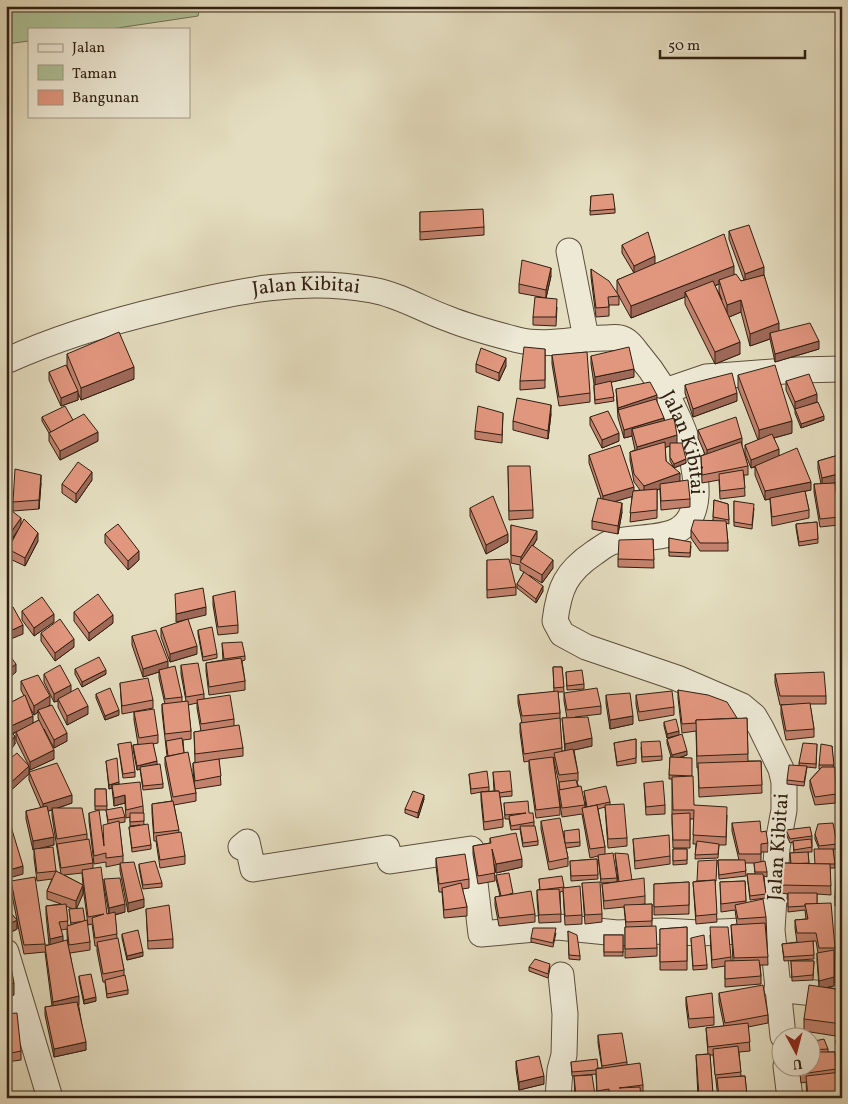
<svg xmlns="http://www.w3.org/2000/svg" width="848" height="1104" viewBox="0 0 848 1104" font-family="Vollkorn,serif">
<rect width="100%" height="100%" fill="#e4ddbf"/>
<filter id="stains"><feTurbulence type="fractalNoise" baseFrequency=".004" numOctaves="4"/><feColorMatrix values="0 0 0 0 .2 0 0 0 0 .09 0 0 0 0 .02 0 0 0 .5 -.17"/></filter>
<radialGradient id="worn" r=".72"><stop offset=".6" stop-color="#630" stop-opacity="0"/><stop offset="1" stop-color="#630" stop-opacity=".3"/></radialGradient>
<path fill="#aec297" stroke="#6f7054" d="M6 6H200L198 16 111 29H29V41L6 44Z"/>
<g fill="none" stroke-linecap="round" stroke-linejoin="round">
<g stroke="#5d4e3c" stroke-width="27">
<g id="minor">
<path d="M569 251 586 338"/>
<path id="s1" d="M6 361C58 337 113 321 168 308 236 291 302 277 372 290 400 295 423 310 449 319 471 328 495 334 518 340 546 347 576 338 605 338 610 338 616 337 620 338 629 340 634 349 639 355 669 390 698 449 696 496 692 547 647 533 612 542 606 544 600 549 594 553 566 572 559 588 555 621L562 634 586 647 677 678 742 706 754 716 761 728 781 769 784 782V810L777 848 772 930 783 1036"/>
<path d="M665 391 706 377 798 370 842 369"/>
<path d="M241 847 247 842 253 869 387 848 390 861 471 849 481 934 558 927 617 933 663 931 699 933 765 930"/>
<path d="M6 952 50 1098"/>
<path d="M777 989 842 996"/>
<path d="M786 1066 790 1098"/>
<path d="M558 1098 560 1070 564 1055 565 1014 561 975"/>
</g>
</g>
<use href="#minor" stroke="#ede9d5" stroke-width="25"/>
</g>
<g fill="#c2816c" stroke="#301f11" fill-rule="evenodd">
<path d="M591 196 615 209V213L590 215Z"/>
<path d="M420 212 484 227V235L420 240Z"/>
<path d="M729 231 764 275 779 331 819 349 775 362 770 339 750 346 741 312 729 317 740 354 715 364 685 304V297L631 318 617 293V280L634 273 622 253V245L655 264 734 274 741 281 744 280 729 239ZM719 284V292L722 300 715 286Z"/>
<path d="M591 269 619 296V305H609V316L596 317 591 277Z"/>
<path d="M551 276 546 298 519 293V284Z"/>
<path d="M557 307 556 326 533 325V317Z"/>
<path d="M842 310V338L837 319V311Z"/>
<path d="M545 349V388L520 390V381Z"/>
<path d="M67 354 134 379 81 400 78 393V400L61 406 49 380V372L71 376 67 366Z"/>
<path d="M552 355 590 393V402L559 406 552 364Z"/>
<path d="M591 356 634 377 611 382 614 401 595 404 594 389V384L591 364Z"/>
<path d="M476 364 506 366 499 381 476 372Z"/>
<path d="M738 375 792 433 774 438 779 456 811 490 805 491 809 510V518L772 526 770 499 765 500 755 475V467L751 468 745 453V445L758 440 738 388Z"/>
<path d="M786 381 817 402 810 405 824 420 801 428 795 413V410L786 390Z"/>
<path d="M685 385 737 401 693 417 685 393Z"/>
<path d="M616 389 657 402 664 420 677 443 686 463 674 468 680 481 690 499V507L661 510 660 489 657 490V518L630 522 632 496 614 502 622 512 618 534 592 529V521L601 498 589 463V455L634 491 640 490 634 482 630 460V452L635 450 632 436 624 438 618 418ZM670 446V461L674 468 666 461 665 447Z"/>
<path d="M503 413 502 443 475 439V431Z"/>
<path d="M551 414 548 439 513 430V421Z"/>
<path d="M42 417 73 420 98 441 60 460 49 441V433L42 421Z"/>
<path d="M590 417 619 441 602 448 590 425Z"/>
<path d="M698 430 742 446 748 466V475H744L745 496 720 499 719 480 702 483 701 456 705 454 698 438Z"/>
<path d="M842 454V481L834 483 839 517V525L820 527 814 492V484H821L818 469V461Z"/>
<path d="M508 466 533 510V518L509 520Z"/>
<path d="M92 480 76 503 62 493V484Z"/>
<path d="M41 483 39 509 13 511V502Z"/>
<path d="M714 500 728 504 729 524 726 523 728 543V551H700L691 538V530L713 520Z"/>
<path d="M734 501 754 508 752 529 734 526Z"/>
<path d="M470 508 508 542 486 554 470 516Z"/>
<path d="M817 522 818 543 799 546 796 528V524Z"/>
<path d="M21 523 38 541 25 566 8 558V549Z"/>
<path d="M511 525 537 539 533 546 553 568 542 583 529 575 543 591 536 603 517 588V584L524 572 520 570V565L511 563Z"/>
<path d="M105 534 139 560 128 570 105 543Z"/>
<path d="M669 538 691 546 690 557 669 556Z"/>
<path d="M653 539 654 568 618 567V559Z"/>
<path d="M487 560 516 587V595L487 598Z"/>
<path d="M213 596 238 625V633L218 635 213 605Z"/>
<path d="M22 611 54 622 34 636 22 620Z"/>
<path d="M74 612 113 623 89 641 74 621Z"/>
<path d="M161 628 197 654 170 662 161 637Z"/>
<path d="M198 630 217 654V658L203 661 198 634Z"/>
<path d="M41 633 74 647 55 661 41 641Z"/>
<path d="M132 636 168 668 182 697V702L186 701 181 674V665L204 694V699L234 719V726L243 748V756L219 759 221 785 195 789 193 771V763L195 762 194 732 201 731 197 708V703L188 705 191 731V739L183 740 184 753 196 793V801L174 805 179 832 185 856V864L160 868 156 841H154L152 813V804L172 801 165 765V757L167 756 162 712V704H165L159 678V672L143 677 132 645Z"/>
<path d="M222 643 245 656V660L242 661 245 681V690L209 695 206 671V663L223 660Z"/>
<path d="M553 667H562L564 692H558L560 713V721L562 751H565L562 718H567L564 701V693L601 706V714L575 717 592 746 574 750 578 773V781L577 782 585 805V807H586L584 791 610 802V805L627 838V846L608 848 605 807 598 809 605 847V854L617 878V882L601 883 598 856 590 858 582 814 562 817 559 798V783L554 761V757L553 758 560 807V815L536 818 529 769V761L524 762 520 732V723H522L518 703V695L554 692Z"/>
<path d="M75 669 106 674 82 687 75 674Z"/>
<path d="M566 672 584 684V689L567 690Z"/>
<path d="M44 674 71 692 88 714 67 725 58 707V701L54 702 44 682Z"/>
<path d="M775 674 826 696V704H810L814 729V737L786 740 781 714V705H793H780L775 683Z"/>
<path d="M21 681 50 705 47 707 67 741 54 748 44 729 54 759 30 770 29 768V774L28 764 16 740V732L13 734 15 744 6 721V705L24 696 21 690ZM27 702 34 715 38 712V718L39 720 33 723Z"/>
<path d="M120 683 153 700V708L122 714Z"/>
<path d="M678 690 737 718V719L747 718 748 761H761L762 793 699 797 698 768H697L696 731 682 733 678 698Z"/>
<path d="M96 694 119 715 105 720 96 698Z"/>
<path d="M606 695 633 724 610 729 606 703Z"/>
<path d="M636 695 674 707V715L639 721 636 704Z"/>
<path d="M134 712 158 735V743L153 744 157 765 163 784V788L143 790 140 769 137 770 133 749V745L138 744 134 720Z"/>
<path d="M664 722 679 735 687 755 678 758 694 805 727 815 726 845H719L718 858 695 859 696 844H693L694 819H690V848H673L672 822V779H669L670 757H671L667 743V739L677 735 667 738 664 726Z"/>
<path d="M636 739V763L617 766 614 743Z"/>
<path d="M118 744 135 772V777L123 778Z"/>
<path d="M817 744 816 768 807 767 804 786 787 784V780L799 766V763Z"/>
<path d="M832 746 836 803 815 805 810 788V780L820 769H819V765Z"/>
<path d="M641 747 662 756V760L642 762Z"/>
<path d="M106 761 119 784 143 806 144 825 151 845V849L132 852 129 827 140 825 130 826V817L126 818 125 803 114 806 112 788 109 789Z"/>
<path d="M29 772 72 803 58 808 87 834V839L93 863V868L107 914H109L104 887V879L125 912 115 915 117 938 124 970V976L128 990V994L107 998 105 982H103L97 951V946H95L92 924 88 925 83 887V894L76 909 85 921 90 942V950L70 953 86 1050 54 1057 45 1015V1007L52 1006 45 952 24 954 17 921V929L6 935V902L8 910 17 920 11 890V881L45 944V945H49L46 914V906L61 904 47 899V891L52 879 37 881 34 858V849L33 850 26 819V811L41 808 29 780ZM52 810V816L61 874 56 871 34 849 54 845 48 811ZM82 873 83 885 64 875ZM66 906 73 909H69L71 925 68 926ZM67 929V934L68 947 63 941 61 930Z"/>
<path d="M493 772 512 791V796L500 797 503 819V827L484 830 481 800V792L471 794 469 774 489 787V791L481 792 494 791Z"/>
<path d="M644 783 665 805V814L646 815Z"/>
<path d="M95 789H106L107 810 125 817V822L119 823 123 856V863L144 907 128 912 120 871V864L106 867V862L94 864 89 821V813L103 839 108 824 106 810H95Z"/>
<path d="M424 799 418 818 405 813V809Z"/>
<path d="M504 803 529 813 534 822V826L538 841V845L523 847 520 829 511 830 509 819H505Z"/>
<path d="M541 821 565 844 564 831 580 842V846L566 848 568 858V866L549 870 541 829Z"/>
<path d="M732 823 761 832 768 843V852H761V862L767 872V877L764 876 766 898 750 900 747 874H755L754 863H745L746 876 719 879 718 860H739L732 831Z"/>
<path d="M786 830 812 836V852H808L809 864H815L819 849 815 839V834L837 844V849H833L835 868H830L831 895 817 894V903L835 948 834 986 827 987 842 990V1037L804 1031V1019L819 986 817 961V953H818L816 941H813L814 959 784 961 782 944 797 942 795 928V920L806 919 805 910 788 912V894L781 893 780 863H791L790 853H794L793 842 790 843 786 834Z"/>
<path d="M490 838 522 867 496 873 494 864 495 881 478 884 473 854V846L490 843Z"/>
<path d="M633 839 670 856V864L635 869Z"/>
<path d="M673 849H687V864L673 865Z"/>
<path d="M615 853 632 880 645 896V904L637 905 652 904V926L657 948V956L625 958V927H626L624 907 604 909 602 884 618 882Z"/>
<path d="M842 857V905L835 906V897Z"/>
<path d="M436 858 469 879V888L462 889 467 907V916L444 918 442 892H439L436 866Z"/>
<path d="M597 859 598 879 571 881 570 861Z"/>
<path d="M717 860 715 885 717 922 696 924 693 882 697 881Z"/>
<path d="M139 864 162 883V887L143 889 139 868Z"/>
<path d="M496 875 513 894 535 914V922L499 926 495 905V897L500 896 496 879Z"/>
<path d="M539 879 564 887 582 915V924L565 925 563 891 560 892 561 922 539 923 537 899V890H540Z"/>
<path d="M745 881 746 903 766 917 768 965H760L761 976V984L725 987V966L712 968 710 935 731 957V961H733L731 925 737 924 735 910 721 912 720 882Z"/>
<path d="M689 882V914L654 915V884Z"/>
<path d="M582 883 602 914V922L585 924Z"/>
<path d="M146 909 173 939V948L148 949Z"/>
<path d="M837 924H842V946H838Z"/>
<path d="M687 927V970H660V929Z"/>
<path d="M568 931 580 956V960L569 959Z"/>
<path d="M556 933 553 947 531 942V938Z"/>
<path d="M122 934 143 956 127 960 122 938Z"/>
<rect x="604" y="935" width="19" height="21"/>
<path d="M691 938 707 965V969L693 970Z"/>
<path d="M791 961H814L813 980 792 981Z"/>
<path d="M529 967 550 968 548 978 529 971Z"/>
<path d="M79 976 96 1001 84 1004 79 980Z"/>
<path d="M719 993 768 1015V1023L748 1027 750 1051 739 1052 741 1076H745L747 1097 767 1098H718L713 1055H710L713 1098H698L696 1055 708 1054 706 1028 724 1026 719 1002Z"/>
<path d="M686 997 714 1017V1025L689 1028 686 1005Z"/>
<path d="M6 1014 21 1051V1060L6 1062Z"/>
<path d="M598 1035 627 1062V1064L643 1085V1093H641V1098H597L596 1074 574 1076 595 1095V1098H575L574 1076H572L571 1062 598 1068H602L598 1043Z"/>
<path d="M836 1040H842V1060L836 1044Z"/>
<path d="M810 1042 828 1049V1052H835L836 1073 842 1072V1098H807L806 1082 801 1083 799 1066H810Z"/>
<path d="M516 1061 544 1084 519 1090 516 1069Z"/>
</g>
<g fill="#9e6958" stroke="#301f11">
<path d="M655 256V264L634 274V266Z"/>
<path d="M734 266V278L719 280V284L687 297 685 292V297L631 318V306Z"/>
<path d="M764 267V275L745 282V274Z"/>
<path d="M551 268V276L546 298V290Z"/>
<path d="M741 300V312L727 318V305Z"/>
<path d="M779 323V336L770 333V339L750 346V334Z"/>
<path d="M819 341V349L775 362V354Z"/>
<path d="M740 342V354L715 364V352Z"/>
<path d="M506 358V366L499 381V373Z"/>
<path d="M134 367V379L81 400V388Z"/>
<path d="M634 369V377L595 386V377Z"/>
<path d="M78 391V400L61 406V398Z"/>
<path d="M737 393V401L693 417V409Z"/>
<path d="M817 394V402L795 410V402Z"/>
<path d="M657 395V403L618 411V408Z"/>
<path d="M551 405V414L548 439V431Z"/>
<path d="M824 416V420L801 428V424Z"/>
<path d="M664 418V427L632 429V436L624 438V430Z"/>
<path d="M792 421V433L759 442V430Z"/>
<path d="M98 432V441L60 460V451Z"/>
<path d="M619 433V441L602 448V440Z"/>
<path d="M677 435V444L637 456V447Z"/>
<path d="M742 438V446L707 458V450Z"/>
<path d="M779 449V457L751 468V460Z"/>
<path d="M686 459V463L674 468V464Z"/>
<path d="M92 472V480L76 503V494Z"/>
<path d="M680 473V481L644 495V486Z"/>
<path d="M842 473V481L822 486V478Z"/>
<path d="M41 475V483L39 509V500Z"/>
<path d="M811 482V490L765 500V491Z"/>
<path d="M634 487V496L603 505V496Z"/>
<path d="M622 503V512L618 534V526Z"/>
<path d="M21 518V526L6 547V539Z"/>
<path d="M537 531V539L522 563 521 562V557Z"/>
<path d="M38 533V541L25 566V558Z"/>
<path d="M508 534V542L486 554V545Z"/>
<path d="M139 551V560L128 570V561Z"/>
<path d="M553 560V568L542 583V575Z"/>
<path d="M543 586V591L536 603V599Z"/>
<path d="M206 607V615L176 622V614Z"/>
<path d="M54 614V622L34 636V628Z"/>
<path d="M113 615V623L89 641V633Z"/>
<path d="M23 625V634L6 641V633Z"/>
<path d="M74 639V647L55 661V653Z"/>
<path d="M197 646V654L170 662V654Z"/>
<path d="M168 661V669L159 670V672L143 677V669Z"/>
<path d="M16 664V672L6 681V672Z"/>
<path d="M106 670V674L82 687V682Z"/>
<path d="M71 685V694L58 699V701L54 702V694Z"/>
<path d="M10 692V700L6 703V694Z"/>
<path d="M50 696V705L39 712 38 710V712L34 715V706Z"/>
<path d="M88 706V714L67 725V716Z"/>
<path d="M119 710V715L105 720V716Z"/>
<path d="M33 716V725L11 734V726Z"/>
<path d="M633 716V724L610 729V720Z"/>
<path d="M679 731V735L667 738V734Z"/>
<path d="M67 733V741L54 748V740Z"/>
<path d="M15 736V744L6 756V748Z"/>
<path d="M592 738V746L565 752V744Z"/>
<path d="M54 750V759L30 770V762Z"/>
<path d="M687 751V755L672 760V755Z"/>
<path d="M157 761V765L137 770V766Z"/>
<path d="M29 766V774L6 795V787Z"/>
<path d="M119 782V786L112 785V788L109 789V785Z"/>
<path d="M72 795V803L43 813V804Z"/>
<path d="M125 795V803L114 806V798Z"/>
<path d="M424 795V799L418 818V813Z"/>
<path d="M9 816V821L6 822V818Z"/>
<path d="M54 837V845L33 850V841Z"/>
<path d="M522 859V867L496 873V864Z"/>
<path d="M23 866V874L6 879V871Z"/>
<path d="M83 885V894L76 910V901Z"/>
<path d="M144 899V907L128 912V903Z"/>
<path d="M125 904V912L109 916V908Z"/>
<path d="M17 920V929L6 935V926Z"/>
<path d="M63 936V944L50 947V939Z"/>
<path d="M834 950V986L819 989V981Z"/>
<path d="M143 952V956L127 960V956Z"/>
<path d="M14 983V995L6 998V986Z"/>
<path d="M79 996V1005L53 1011V1002Z"/>
<path d="M96 997V1001L84 1004V1000Z"/>
<path d="M86 1042V1050L54 1057V1049Z"/>
<path d="M544 1076V1084L519 1090V1082Z"/>
</g>
<g fill="#e1967e" stroke="#301f11">
<path d="M613 194 615 209 590 211 591 196Z"/>
<path d="M483 209 484 227 420 232V212Z"/>
<path d="M749 225 764 267 745 274 729 231Z"/>
<path d="M648 232 655 256 634 266 622 245Z"/>
<path d="M724 234 734 266 631 306 617 280Z"/>
<path d="M522 260 551 268 546 290 519 284Z"/>
<path d="M591 269 609 281 619 296 608 297 609 307 596 308Z"/>
<path d="M736 274 741 281 764 275 779 323 750 334 741 300 727 305 719 280Z"/>
<path d="M713 281 740 342 715 352 685 292Z"/>
<path d="M535 297 557 299 556 317H533Z"/>
<path d="M842 310V330L837 311Z"/>
<path d="M810 323 819 341 775 354 770 333Z"/>
<path d="M119 332 134 367 81 388 67 354Z"/>
<path d="M524 347 545 349V380L520 381Z"/>
<path d="M629 347 634 369 595 377 591 356Z"/>
<path d="M481 348 506 358 499 373 476 364Z"/>
<path d="M587 352 590 393 559 397 552 355Z"/>
<path d="M66 365 78 391 61 398 49 372Z"/>
<path d="M775 365 792 421 759 430 738 375Z"/>
<path d="M732 373 737 393 693 409 685 385Z"/>
<path d="M809 374 817 394 795 402 786 381Z"/>
<path d="M611 381 614 397 595 400 594 385Z"/>
<path d="M650 382 657 395 618 408 616 389Z"/>
<path d="M517 398 551 405 548 431 513 421Z"/>
<path d="M656 399 664 418 624 430 618 410Z"/>
<path d="M818 402 824 416 801 424 795 409Z"/>
<path d="M65 406 73 420 51 432 42 417Z"/>
<path d="M478 406 503 413 502 435 475 431Z"/>
<path d="M608 411 619 433 602 440 590 417Z"/>
<path d="M84 414 98 432 60 451 49 433Z"/>
<path d="M736 417 742 438 707 450 698 430Z"/>
<path d="M674 418 677 435 637 447 632 429Z"/>
<path d="M772 434 779 449 751 460 745 445Z"/>
<path d="M665 442 666 461 680 473 644 486 634 474 630 452Z"/>
<path d="M741 442 748 466 702 475 701 456Z"/>
<path d="M670 443H682L686 459 674 464 670 457Z"/>
<path d="M620 445 634 487 603 496 589 455Z"/>
<path d="M797 448 811 482 765 491 755 466Z"/>
<path d="M842 454V473L822 478 818 461Z"/>
<path d="M78 462 92 472 76 494 62 484Z"/>
<path d="M508 466H530L533 510 509 511Z"/>
<path d="M15 469 41 475 39 500 13 502Z"/>
<path d="M743 470 745 488 720 491 719 474Z"/>
<path d="M688 480 690 499 661 501 660 484Z"/>
<path d="M835 483 839 517 820 519 814 484Z"/>
<path d="M657 489V510L630 513 633 491Z"/>
<path d="M805 491 809 510 772 517 770 498Z"/>
<path d="M493 496 508 534 486 545 470 508Z"/>
<path d="M598 498 622 503 618 526 592 521Z"/>
<path d="M714 500 728 504 729 520 713 517Z"/>
<path d="M734 501 754 504 752 525 734 522Z"/>
<path d="M8 508 21 518 6 539V510Z"/>
<path d="M24 519 38 533 25 558 8 549Z"/>
<path d="M694 520 726 521 728 543H700L691 530Z"/>
<path d="M817 522 818 539 799 542 796 524Z"/>
<path d="M118 524 139 551 128 561 105 534Z"/>
<path d="M511 525 537 531 521 557 511 555Z"/>
<path d="M669 538 691 542 690 553 669 552Z"/>
<path d="M653 539 654 560 618 559 619 540Z"/>
<path d="M532 545 553 560 542 575 520 562Z"/>
<path d="M509 559 516 587 487 590V560Z"/>
<path d="M524 572 543 586 536 599 517 584Z"/>
<path d="M203 588 206 607 176 614 175 594Z"/>
<path d="M235 591 238 625 218 627 213 596Z"/>
<path d="M98 594 113 615 89 633 74 612Z"/>
<path d="M42 597 54 614 34 628 22 611Z"/>
<path d="M13 607 23 625 6 633V610Z"/>
<path d="M60 619 74 639 55 653 41 633Z"/>
<path d="M188 619 197 646 170 654 161 628Z"/>
<path d="M212 627 217 654 203 657 198 630Z"/>
<path d="M156 630 168 661 143 669 132 636Z"/>
<path d="M242 642 245 656 224 659 222 643Z"/>
<path d="M6 651 16 664 6 672Z"/>
<path d="M99 657 106 670 82 682 75 669Z"/>
<path d="M241 658 245 681 209 687 206 663Z"/>
<path d="M198 663 204 694 186 697 181 665Z"/>
<path d="M60 665 71 685 54 694 44 674Z"/>
<path d="M175 666 182 697 165 699 159 670Z"/>
<path d="M553 667H562L564 687 554 688Z"/>
<path d="M582 670 584 684 567 686 566 672Z"/>
<path d="M824 672 826 696H780L775 674Z"/>
<path d="M38 675 50 696 34 706 21 681Z"/>
<path d="M148 678 153 700 122 706 120 683Z"/>
<path d="M6 688 10 692 6 694Z"/>
<path d="M78 688 88 706 67 716 58 699Z"/>
<path d="M110 688 119 710 105 716 96 694Z"/>
<path d="M597 688 601 706 567 710 564 693Z"/>
<path d="M678 690 708 695 727 702 737 718 696 720V723L682 724Z"/>
<path d="M558 691 560 713 522 716 518 695Z"/>
<path d="M672 691 674 707 639 712 636 695Z"/>
<path d="M630 693 633 716 610 720 606 695Z"/>
<path d="M25 695 33 716 11 726 6 713V705Z"/>
<path d="M230 695 234 719 201 724 197 700Z"/>
<path d="M188 701 191 731 165 734 162 704Z"/>
<path d="M810 703 814 729 786 731 781 705Z"/>
<path d="M52 705 67 733 54 740 38 710Z"/>
<path d="M154 709 158 735 139 738 134 712Z"/>
<path d="M588 717 592 738 565 744 562 718Z"/>
<path d="M560 718 562 748 524 754 520 723Z"/>
<path d="M747 718 748 754 697 756 696 720Z"/>
<path d="M676 719 679 731 667 734 664 722Z"/>
<path d="M39 720 54 750 30 762 16 732Z"/>
<path d="M239 725 243 748 195 754 194 732Z"/>
<path d="M6 728 15 736 6 748Z"/>
<path d="M682 734 687 751 672 755 667 739Z"/>
<path d="M182 738 184 753 168 756 166 741Z"/>
<path d="M636 739V758L617 762 614 743Z"/>
<path d="M660 741 662 756 642 757 641 742Z"/>
<path d="M131 742 135 772 123 774 118 744Z"/>
<path d="M153 743 157 761 137 766 133 745Z"/>
<path d="M803 743 817 744 816 764 799 763Z"/>
<path d="M821 744 832 746 834 765H819Z"/>
<path d="M573 749 578 773 559 775 554 753Z"/>
<path d="M188 752 196 793 173 797 165 757Z"/>
<path d="M17 753 29 766 6 787V762Z"/>
<path d="M553 757 560 807 536 810 529 760Z"/>
<path d="M670 757 692 758V776L669 775Z"/>
<path d="M117 758 119 782 109 785 106 761Z"/>
<path d="M219 759 221 776 195 781 193 763Z"/>
<path d="M761 761 762 785 699 788 698 763Z"/>
<path d="M57 763 72 795 43 804 29 772Z"/>
<path d="M160 764 163 784 143 786 140 767Z"/>
<path d="M789 765 807 766 804 782 787 780Z"/>
<path d="M822 767H835L836 794 815 797 810 780Z"/>
<path d="M487 771 489 787 471 789 469 774Z"/>
<path d="M510 771 512 791 499 793V791H495L493 772Z"/>
<path d="M693 776 694 805 727 807 726 837 693 835 694 810H673L672 777Z"/>
<path d="M576 780 578 787 560 790 559 782Z"/>
<path d="M663 781 665 805 646 807 644 783Z"/>
<path d="M140 782 143 806 126 810 125 795 114 798 112 785Z"/>
<path d="M581 786 585 805 562 808 559 790Z"/>
<path d="M606 786 610 802 587 807 584 791Z"/>
<path d="M95 789H106L107 806H95Z"/>
<path d="M413 791 424 795 418 813 405 809Z"/>
<path d="M499 791 503 819 484 822 481 792Z"/>
<path d="M173 801 179 830 154 833 152 804Z"/>
<path d="M528 801 529 813H533L534 822 511 826 509 816 526 813 505 815 504 803Z"/>
<path d="M624 804 627 838 608 839 605 805Z"/>
<path d="M597 805 605 847 590 849 582 808Z"/>
<path d="M47 806 54 837 33 841 26 811Z"/>
<path d="M122 807 125 817 108 820 106 810Z"/>
<path d="M52 808H82L87 834 57 839Z"/>
<path d="M6 810 9 816 6 818Z"/>
<path d="M99 810 104 846 103 825 119 821 123 856 106 858V853L94 856 89 813Z"/>
<path d="M130 813H144V821L130 822Z"/>
<path d="M690 813V840H673L672 814Z"/>
<path d="M560 818 568 858 549 862 541 821Z"/>
<path d="M9 820 23 866 6 871V821Z"/>
<path d="M760 821 761 832 766 831 768 843 761 844V854H739L732 823Z"/>
<path d="M833 823 837 844 819 846 815 834 818 824Z"/>
<path d="M148 824 151 845 132 848 129 827Z"/>
<path d="M520 826H535L538 841 523 843Z"/>
<path d="M810 827 812 836 790 839 786 830Z"/>
<path d="M579 829 580 842 565 843 564 831Z"/>
<path d="M181 832 185 856 160 860 156 836Z"/>
<path d="M516 833 522 859 496 864 492 849 495 873 478 876 473 846 491 843 490 838Z"/>
<path d="M669 835 670 856 635 861 633 839Z"/>
<path d="M89 839 93 863 61 868 57 844Z"/>
<path d="M811 839 812 847 794 850 793 841Z"/>
<path d="M697 841 719 844 718 854 695 855Z"/>
<path d="M53 847 56 871 83 885 76 901 47 891 56 871 37 873 34 849Z"/>
<path d="M673 849H687V860L673 861Z"/>
<path d="M814 849H833L835 864H815Z"/>
<path d="M808 852 809 863 791 864 790 853Z"/>
<path d="M613 853 617 878 601 879 598 855Z"/>
<path d="M615 853 628 854 632 880 619 882Z"/>
<path d="M465 854 469 879 439 884 436 858Z"/>
<path d="M837 857H842V897H835Z"/>
<path d="M597 859 598 875 571 876 570 861Z"/>
<path d="M717 860 716 881 715 880 697 881 698 861Z"/>
<path d="M718 860H745L746 871 719 875Z"/>
<path d="M155 861 162 883 143 885 139 864Z"/>
<path d="M765 861 767 872H755L754 863Z"/>
<path d="M134 862 144 899 128 903 120 863Z"/>
<path d="M780 863 830 864 831 886 781 885Z"/>
<path d="M101 867 107 914 115 912 117 934 95 938 92 918 104 914 88 917 82 870Z"/>
<path d="M509 873 513 893 507 895 501 896 496 875Z"/>
<path d="M747 874H763L766 894 750 896Z"/>
<path d="M562 876 564 887 540 890 539 879Z"/>
<path d="M35 877 45 944 24 945 11 881Z"/>
<path d="M120 878 125 904 109 908 104 879Z"/>
<path d="M644 878 645 896 604 901 602 884Z"/>
<path d="M715 880 717 914 696 916 693 882Z"/>
<path d="M745 881 746 901 721 904 720 882Z"/>
<path d="M600 882 602 914 585 915 582 883Z"/>
<path d="M689 882V905L654 907V884Z"/>
<path d="M461 883 467 907 444 910 442 888Z"/>
<path d="M580 886 582 915 565 916 563 888Z"/>
<path d="M559 889 561 914 539 915 537 890Z"/>
<path d="M531 891 535 914 499 918 495 897Z"/>
<path d="M788 893H817V904H805V906L788 907Z"/>
<path d="M763 899 766 917 738 919 735 905Z"/>
<path d="M6 902 8 910 17 920 6 926Z"/>
<path d="M831 903 835 948H819L816 933H797L795 920 808 919 805 904Z"/>
<path d="M66 904 68 921 59 922 63 936 50 939 46 906Z"/>
<path d="M652 904V921L626 922 624 905Z"/>
<path d="M169 905 173 939 148 941 146 909Z"/>
<path d="M83 908 85 921 71 923 69 909Z"/>
<path d="M87 920 90 942 69 945 67 926Z"/>
<path d="M765 923 768 957 734 958 731 925Z"/>
<path d="M837 924H842V937L838 938Z"/>
<path d="M656 926 657 948 625 949V927Z"/>
<path d="M687 927V961L660 962V929Z"/>
<path d="M710 927H728L731 957 712 960Z"/>
<path d="M533 928H556L553 943 531 938Z"/>
<path d="M138 930 143 952 127 956 122 934Z"/>
<path d="M568 931 577 935 580 956 569 955Z"/>
<rect x="604" y="935" width="19" height="17"/>
<path d="M704 935 707 965 693 966 691 938Z"/>
<path d="M118 938 124 970 103 974 97 942Z"/>
<path d="M67 940 79 996 53 1002 45 946Z"/>
<path d="M813 941 814 955 784 957 782 944Z"/>
<path d="M834 950V977L819 981 817 953Z"/>
<path d="M6 957 11 967 14 983 6 986Z"/>
<path d="M535 959 550 964 548 974 529 967Z"/>
<path d="M759 960 761 976 725 979V961Z"/>
<path d="M791 961H814L813 975 792 977Z"/>
<path d="M91 974 96 997 84 1000 79 976Z"/>
<path d="M125 975 128 990 107 994 105 980Z"/>
<path d="M763 985 768 1015 725 1023 719 993Z"/>
<path d="M809 985 842 990V1024L804 1019Z"/>
<path d="M712 993 714 1017 689 1019 686 997Z"/>
<path d="M77 1002 86 1042 54 1049 45 1007Z"/>
<path d="M17 1013 21 1051 6 1054V1014Z"/>
<path d="M748 1023 750 1042 708 1047 706 1028Z"/>
<path d="M622 1033 627 1062 602 1066 598 1035Z"/>
<path d="M824 1039 828 1049 810 1050V1042Z"/>
<path d="M836 1040H842V1056Z"/>
<path d="M738 1046 741 1072 715 1075 713 1049Z"/>
<path d="M810 1052H835L836 1069 801 1074 800 1066H810Z"/>
<path d="M710 1054 713 1094 699 1095 696 1055Z"/>
<path d="M539 1056 544 1076 519 1082 516 1061Z"/>
<path d="M597 1059 598 1068 596 1069V1070L572 1072 571 1062Z"/>
<path d="M640 1063 643 1085 619 1088 640 1087 641 1098H610L609 1089 597 1091 596 1069Z"/>
<path d="M842 1072V1094L808 1097 806 1076Z"/>
<path d="M592 1075 595 1095 576 1096 574 1076Z"/>
<path d="M745 1076 747 1095 719 1097 717 1078Z"/>
<path d="M767 1095V1098H744V1097Z"/>
<path d="M842 1095V1098H817Z"/>
</g>
<g text-anchor="middle" dominant-baseline="central" stroke-width="4" stroke-linejoin="round" paint-order="stroke">
<g font-size="20" fill="#301f11" stroke="#ede9d5">
<text stroke="none"><textPath href="#s1" startOffset="311">Jalan Kibitai</textPath></text>
<text stroke="none"><textPath href="#s1" startOffset="760">Jalan Kibitai</textPath></text>
<text transform="translate(779 847) rotate(-86)">Jalan Kibitai</text>
</g>
</g>
<rect width="848" height="1104" fill="none" stroke="#e4ddbf" stroke-width="25"/>
<rect x="8" y="8" width="833" height="1089" fill="none" stroke="#301f11" stroke-width="2.5"/>
<rect x="12" y="12" width="823" height="1079" fill="none" stroke="#301f11"/>
<rect x="28" y="28" width="162" height="90" fill="#ede9d5" stroke="#a19887"/>
<rect x="38" y="44" width="25" height="8" fill="#ede9d5" stroke="#a19887"/>
<text x="72" y="52" font-size="15" fill="#301f11">Jalan</text>
<rect x="38" y="65" width="25" height="15" fill="#aec297" stroke="#a19887"/>
<text x="72" y="78" font-size="15" fill="#301f11">Taman</text>
<rect x="38" y="90" width="25" height="15" fill="#e1967e" stroke="#a19887"/>
<text x="72" y="102" font-size="15" fill="#301f11">Bangunan</text>
<g transform="translate(796 1052) rotate(173)"><circle r="24" fill="#ede9d5" stroke="#a19887"/>
<path d="M0-4L9 19L0 12L-9 19Z" fill="#8f2418"/>
<text y="-8" font-size="14" font-weight="bold" text-anchor="middle" fill="#301f11">U</text>
</g>
<path d="M660 50v8h145v-8" fill="none" stroke="#301f11" stroke-width="2.5"/>
<text x="668" y="50" font-size="15" fill="#301f11" stroke="#ede9d5" stroke-width="4" paint-order="stroke">50 m</text>
<rect width="100%" height="100%" filter="url(#stains)"/>
<rect width="100%" height="100%" fill="url(#worn)"/>
</svg>
